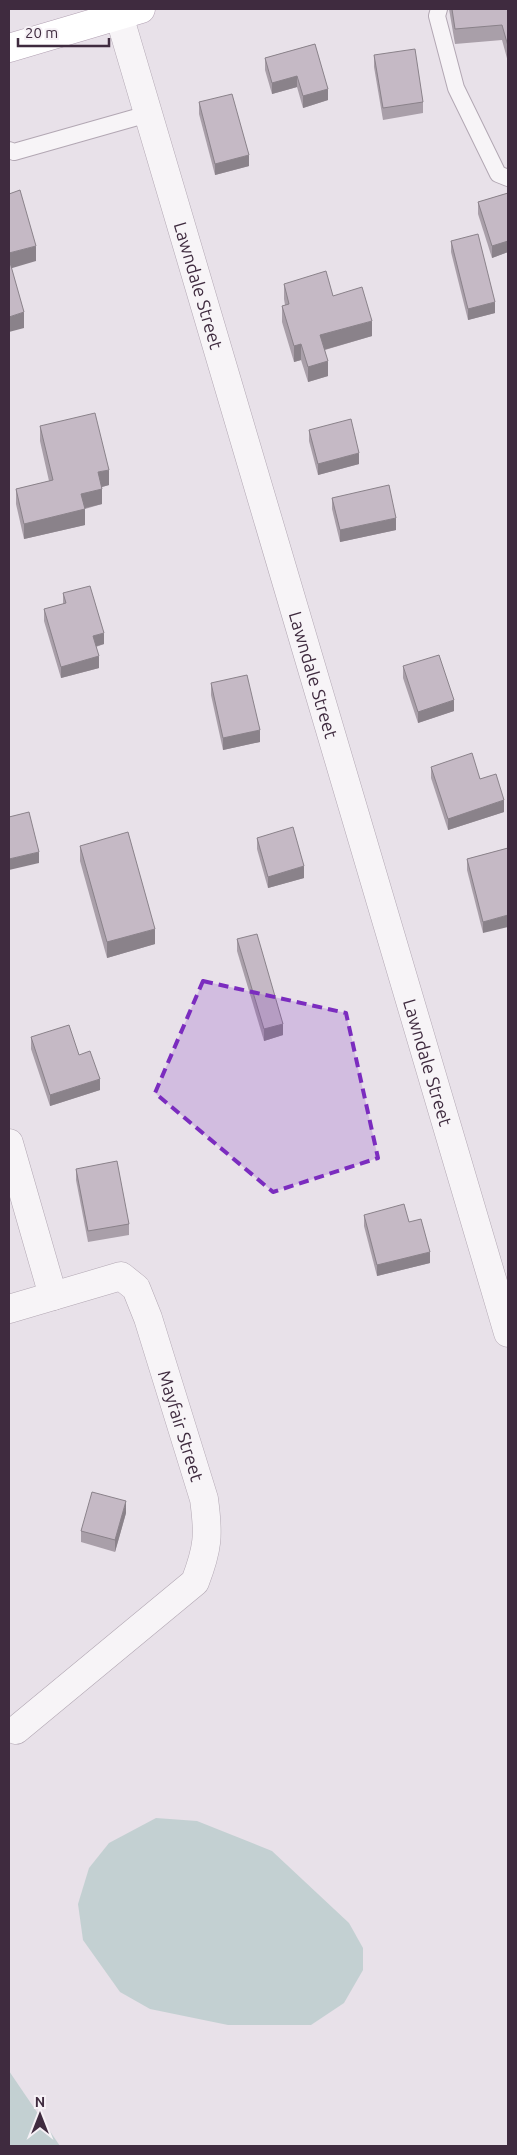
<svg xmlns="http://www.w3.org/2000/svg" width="517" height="2155" viewBox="0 0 517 2155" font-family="Ubuntu,sans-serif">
<rect width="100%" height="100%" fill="#e8e1e9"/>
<g fill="#c3d0d2">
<path d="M156 1818 197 1821 272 1851 349 1923 363 1948V1970L344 2003 311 2025H228L150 2009 120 1992 83 1940 78 1904 89 1868 109 1843Z"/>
<path d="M9 2071 60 2146H9Z"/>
</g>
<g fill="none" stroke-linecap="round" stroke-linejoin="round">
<g stroke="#b2a7b3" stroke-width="18">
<g id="lane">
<path d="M439 9 437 16 456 88 498 174 508 178"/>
<path d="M9 150 14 152 148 114"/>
</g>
</g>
<g stroke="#b2a7b3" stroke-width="29">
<g id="street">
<path id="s1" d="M119 15 508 1333"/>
<path d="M9 1143 53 1296"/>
<path id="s2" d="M9 1309 121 1276 136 1288 148 1318 204 1499C209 1535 208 1548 195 1582L16 1730"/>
</g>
</g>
<g stroke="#b2a1b3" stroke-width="29">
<path id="primary" d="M9 48 141 9"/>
</g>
<use href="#lane" stroke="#f7f4f7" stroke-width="16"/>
<use href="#street" stroke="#f7f4f7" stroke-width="28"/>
<use href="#primary" stroke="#fff" stroke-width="28"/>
</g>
<g fill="#a99fa9">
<path d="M449 9H508V62L502 40 455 44Z"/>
<path d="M315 44 328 100 303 108 297 87 272 94 265 70V58Z"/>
<path d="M374 55 423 102V113L383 120 374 67Z"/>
<path d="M199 102 249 166 215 175 199 114Z"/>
<path d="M508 193V252L492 258 478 214V202Z"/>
<path d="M451 241 495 313 468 320 451 252Z"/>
<path d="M284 284 333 296 372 336 325 350 328 376 308 382 301 360 294 362 282 322V306L285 305 284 299Z"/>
<path d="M40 426 109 485 102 487V504L85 509V525L24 539 16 504V489L49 481 40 441Z"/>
<path d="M309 430 359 464 318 475 309 441Z"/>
<path d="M332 498 396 530 340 542 332 509Z"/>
<path d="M63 593 104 644 96 647 99 668 61 678 44 621V609L63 604Z"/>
<path d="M403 666 454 711 418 723 403 678Z"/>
<path d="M211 683 260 742 223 750 211 695Z"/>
<path d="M431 767 480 779 504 812 448 830 431 778Z"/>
<path d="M257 838 304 878 268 888 257 849Z"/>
<path d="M80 846 155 944 107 958 80 861Z"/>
<path d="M508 848 483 933 467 870V859Z"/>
<path d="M237 939 283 1035 264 1041 237 951Z"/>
<path d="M31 1037 79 1055 100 1090 50 1106 31 1049Z"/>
<path d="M76 1169 129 1224V1235L88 1242 76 1180Z"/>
<path d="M364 1215 409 1222 430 1263 377 1276 364 1226Z"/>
<path d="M126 1513 115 1552 81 1542V1531Z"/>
</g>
<g fill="#8a828a">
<path d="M297 76V87L272 94V83Z"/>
<path d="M328 89V100L303 108V96Z"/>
<path d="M249 155V166L215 175V164Z"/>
<path d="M508 241V252L492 258V246Z"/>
<path d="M36 246V261L9 269V253Z"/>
<path d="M495 302V313L468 320V309Z"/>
<path d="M24 312V328L9 332V317Z"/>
<path d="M372 321V336L320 351V335Z"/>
<path d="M301 344V360L294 362V346Z"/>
<path d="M328 361V376L308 382V367Z"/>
<path d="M359 453V464L318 475V464Z"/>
<path d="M109 470V485L98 488V472Z"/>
<path d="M102 489V504L81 509V494Z"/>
<path d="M85 509V525L24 539V524Z"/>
<path d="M396 518V530L340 542V530Z"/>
<path d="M104 633V644L93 647V636Z"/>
<path d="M99 656V668L61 678V667Z"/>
<path d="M454 700V711L418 723V712Z"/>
<path d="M260 730V742L223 750V738Z"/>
<path d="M504 800V812L448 830V819Z"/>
<path d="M39 852V863L9 870V859Z"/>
<path d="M304 866V878L268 888V877Z"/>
<path d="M508 915V927L483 933V922Z"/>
<path d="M155 929V944L107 958V942Z"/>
<path d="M283 1024V1035L264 1041V1029Z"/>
<path d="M100 1079V1090L50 1106V1095Z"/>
<path d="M430 1252V1263L377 1276V1265Z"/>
<path d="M126 1501V1513L115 1552V1540Z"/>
</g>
<g fill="#c5b9c5" stroke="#8a828a">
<path d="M452 9H508V46L502 25 455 29Z"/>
<path d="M315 44 328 89 303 96 297 76 272 83 265 58Z"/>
<path d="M415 49 423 102 383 108 374 55Z"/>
<path d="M232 94 249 155 215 164 199 102Z"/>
<path d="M20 190 36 246 9 253V194Z"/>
<path d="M508 193V241L492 246 478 202Z"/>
<path d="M478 234 495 302 468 309 451 241Z"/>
<path d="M9 259 24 312 9 317Z"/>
<path d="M326 271 333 296 362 287 372 321 320 335 328 361 308 367 301 344 294 346 282 306 289 304 284 284Z"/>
<path d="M95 413 109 470 98 472 102 489 81 494 85 509 24 524 16 489 53 480 40 426Z"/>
<path d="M351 419 359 453 318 464 309 430Z"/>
<path d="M389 485 396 518 340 530 332 498Z"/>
<path d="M90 586 104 633 93 636 99 656 61 667 44 609 66 603 63 593Z"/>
<path d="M439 655 454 700 418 712 403 666Z"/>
<path d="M247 675 260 730 223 738 211 683Z"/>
<path d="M472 753 480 779 496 774 504 800 448 819 431 767Z"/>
<path d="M29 812 39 852 9 859V817Z"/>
<path d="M293 827 304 866 268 877 257 838Z"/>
<path d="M128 832 155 929 107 942 80 846Z"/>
<path d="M508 848V915L483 922 467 859Z"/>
<path d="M257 934 283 1024 264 1029 237 939Z"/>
<path d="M69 1025 79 1055 90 1051 100 1079 50 1095 31 1037Z"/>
<path d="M117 1161 129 1224 88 1231 76 1169Z"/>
<path d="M404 1204 409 1222 421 1219 430 1252 377 1265 364 1215Z"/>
<path d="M92 1492 126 1501 115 1540 81 1531Z"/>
</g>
<path fill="#7b2cbf" fill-opacity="0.2" stroke="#7b2cbf" stroke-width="4" stroke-dasharray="10 6" stroke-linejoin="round" d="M203 981 346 1013 378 1158 273 1192 155 1093Z"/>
<g text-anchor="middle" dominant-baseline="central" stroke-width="4" stroke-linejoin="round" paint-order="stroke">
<g font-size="18" fill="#3f2b3f" stroke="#f6f1f6">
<text stroke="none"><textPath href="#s1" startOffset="282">Lawndale Street</textPath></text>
<text stroke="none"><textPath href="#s1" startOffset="688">Lawndale Street</textPath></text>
<text stroke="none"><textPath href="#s1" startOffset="1092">Lawndale Street</textPath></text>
<text stroke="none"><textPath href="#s2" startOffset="281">Mayfair Street</textPath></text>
</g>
</g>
<rect width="517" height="2155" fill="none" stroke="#3f2b3f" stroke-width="20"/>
<g transform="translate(40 2115)" stroke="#f6f1f6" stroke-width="4" paint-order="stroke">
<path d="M0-4L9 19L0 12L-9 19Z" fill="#3f2b3f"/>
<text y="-8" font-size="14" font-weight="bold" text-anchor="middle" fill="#3f2b3f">N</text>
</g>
<path d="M18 38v8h91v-8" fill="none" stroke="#3f2b3f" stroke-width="2.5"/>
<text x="25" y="38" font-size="15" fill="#3f2b3f" stroke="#f6f1f6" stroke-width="4" paint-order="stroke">20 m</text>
</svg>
